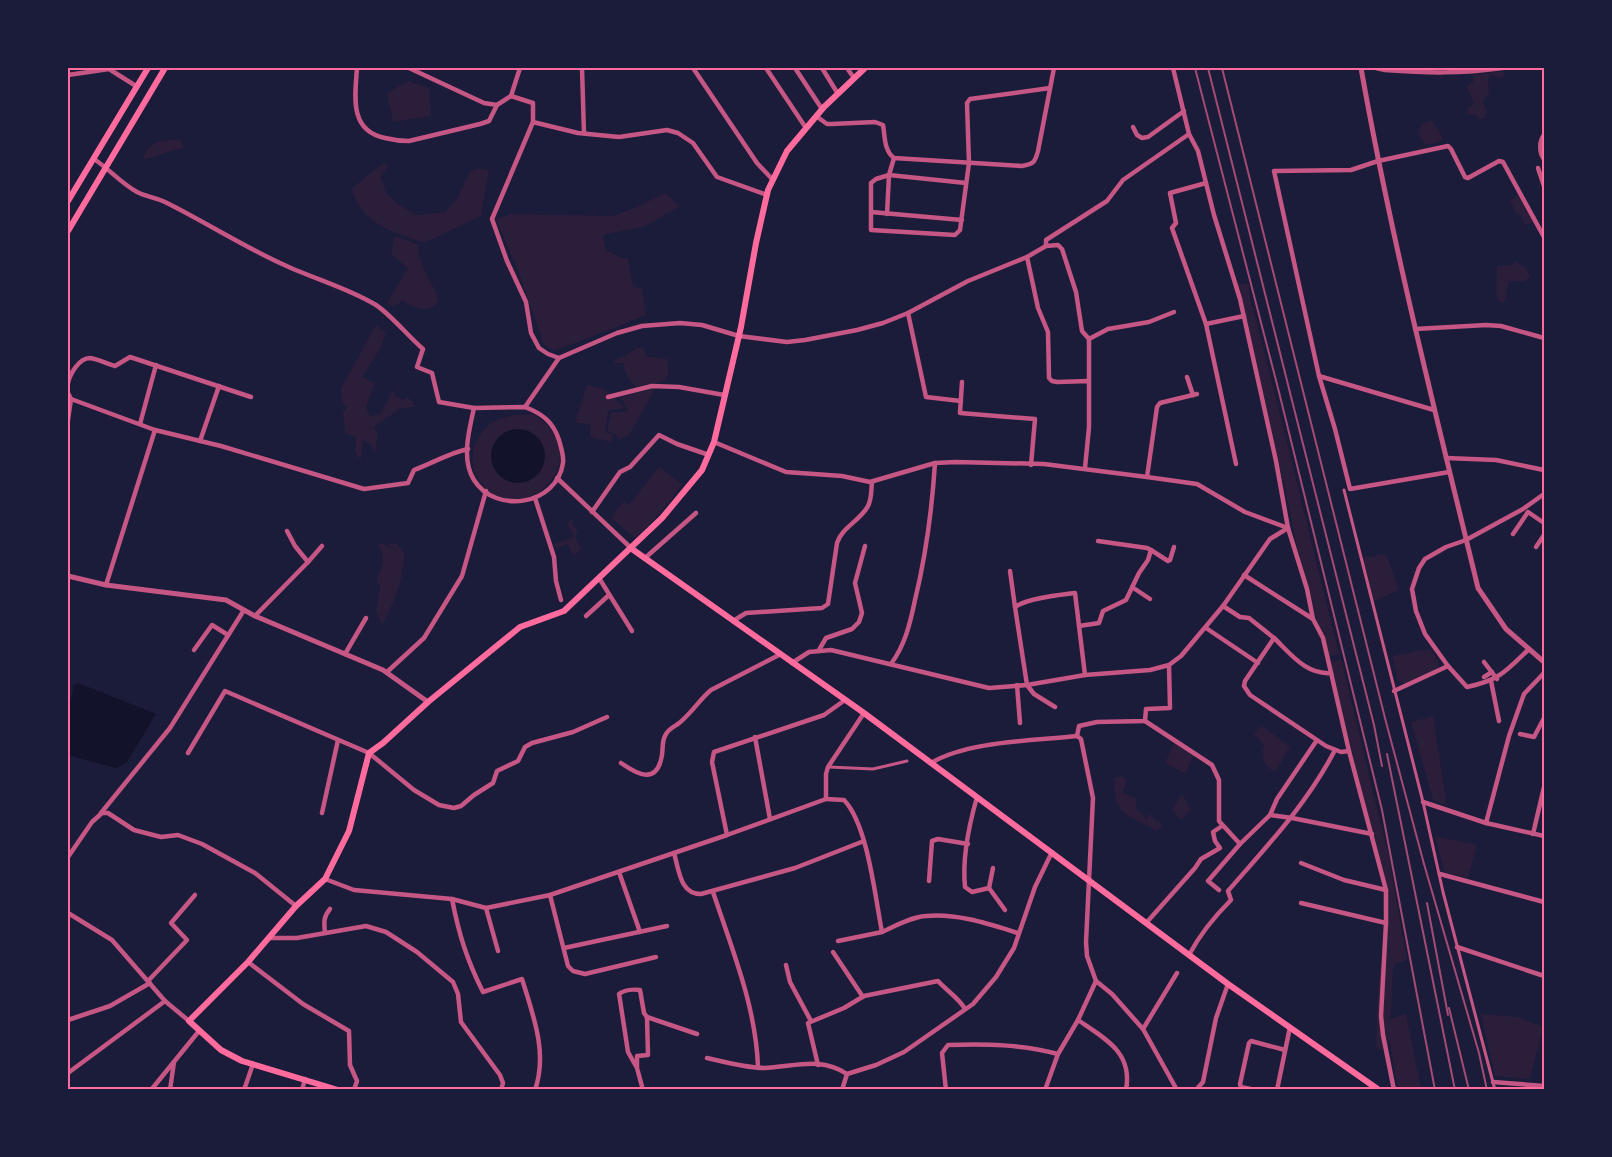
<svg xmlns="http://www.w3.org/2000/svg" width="1612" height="1157" viewBox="0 0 1612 1157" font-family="'Nunito Sans',sans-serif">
<rect width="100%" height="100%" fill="#1b1b3a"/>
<g fill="#2a1e3b">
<path d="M1504 71V76L1501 79 1493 75 1488 78 1489 94 1484 98 1483 102 1487 111 1484 119H1479L1476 114H1467L1468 107 1474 104 1467 87 1470 83H1473V75Z"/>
<path d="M408 81 429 88 431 116 393 122 387 93Z"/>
<path d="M1429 120 1433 121 1444 140 1432 144H1424L1418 133 1421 125Z"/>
<path d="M181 139 184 148C170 149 154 159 143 159 148 140 165 140 181 139Z"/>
<path d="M384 163 388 166 381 177 386 193 395 202 416 215 445 212 457 199 470 171 479 168 489 170 481 216 424 243C395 233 358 222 352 188Z"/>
<path d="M665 193 680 206 644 227 606 234 603 236 606 250 621 258H628L633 287 642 288 646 315C615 328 585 339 554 351L544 345 521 278 496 219 511 214 613 216 637 207Z"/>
<path d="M1517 195 1519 196 1534 222 1525 225 1520 214 1517 215 1510 201Z"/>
<path d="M394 236 418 244C419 268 431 278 439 300 429 316 415 309 403 300L394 307 387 303 408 268 391 254Z"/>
<path d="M1516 261 1526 268 1530 277 1524 281H1509L1505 300 1502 303 1498 300 1496 293 1497 266 1513 265Z"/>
<path d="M1236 283 1249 284V294C1281 414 1309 534 1339 654L1327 657 1295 539 1289 507 1242 298Z"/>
<path d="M376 325 386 332 380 349 362 377 375 383 366 407 370 417 381 413 393 389 395 396 403 400 408 397 413 403 414 407 401 408 375 426 374 429 378 434 375 452 368 442 363 440 361 459 358 457 355 452 356 438 345 433 343 412 347 408 342 403 341 388Z"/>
<path d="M636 348H644L646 356 667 359C674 389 656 380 636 387 629 380 624 372 623 363L614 364 616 359 625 356Z"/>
<path d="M587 385 604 389 625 408 608 411 605 432 613 435 611 442 591 437 590 424 575 423Z"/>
<path d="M655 388 652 395 629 435 618 440 616 434 607 431 611 413 628 411 622 399 618 398Z"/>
<path d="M533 414C607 462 510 541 476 475 467 457 476 432 493 422 505 415 520 415 533 414Z"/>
<path d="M659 467 682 484 668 504 636 538 611 518 623 502 629 505Z"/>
<path d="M573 519 572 524 578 531C573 541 579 541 581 549L575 555 571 552 568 544 556 548 554 544 572 538 573 535 567 523Z"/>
<path d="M390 543 397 544 405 554C401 585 396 599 382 625L376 611 380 588 377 578C384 564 385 558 378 544H383L393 549 388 544Z"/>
<path d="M1386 554 1399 590 1372 602 1361 558Z"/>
<path d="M1430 649 1438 661V669L1406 684 1398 681 1392 656Z"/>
<path d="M1341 659 1389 858 1407 960 1396 963 1393 969 1391 1013 1389 1019 1406 1014 1421 1089H1398L1389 1038 1388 1048 1380 1050 1376 1047 1378 991 1384 933 1383 887 1373 851 1360 784 1331 663Z"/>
<path d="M1433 716 1447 806 1433 800 1411 722Z"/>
<path d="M1262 726 1290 747 1275 772C1263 766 1261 757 1264 745L1254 734Z"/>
<path d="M1174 743 1194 755 1185 774 1165 763Z"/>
<path d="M1122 776 1127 780 1123 793 1136 798V808L1147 820 1149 813 1156 821 1160 822 1162 826 1156 831C1129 814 1111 816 1115 777Z"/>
<path d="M1181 795 1184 797 1191 810 1181 820 1172 810Z"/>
<path d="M1435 836 1477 845 1468 878 1444 872Z"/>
<path d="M1481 1014 1518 1017 1543 1027 1530 1079 1495 1076Z"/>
</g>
<g fill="#12122b">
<circle cx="518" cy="456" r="27"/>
<path d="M78 683 156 714 127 762 116 768 68 755V712L74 685Z"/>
</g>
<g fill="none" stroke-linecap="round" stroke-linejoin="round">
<g stroke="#c65784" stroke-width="3">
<path d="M1344 490 1423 802 1443 892 1495 1090"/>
<path d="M829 767 873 769 907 761"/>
</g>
<g stroke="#c65784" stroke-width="4.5">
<path d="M357 68C355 96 349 131 385 138 393 140 401 141 409 141L480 124 489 121 497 105"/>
<path d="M409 68 484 103 497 105 511 96"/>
<path d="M582 68 584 133"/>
<path d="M693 68 757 163 773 180"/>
<path d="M766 68 806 128"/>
<path d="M795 68 822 109"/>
<path d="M822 68 838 94"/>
<path d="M847 68 854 78"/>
<path d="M1173 68 1189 134 1198 151 1214 215 1240 299 1276 461 1288 528 1307 589 1313 619"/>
<path d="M1376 68 1385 70C1426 73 1461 74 1502 68"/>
<path d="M68 75 109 69 136 86"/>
<path d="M511 96 533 103V122L578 133 619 137 667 130 678 133 693 143 717 177 767 195"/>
<path d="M511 96 520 68"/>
<path d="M816 116 827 124H832L875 122 883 125C885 136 884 151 894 158L1022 166C1034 164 1035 162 1038 151L1054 68"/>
<path d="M533 122 492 219 507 261 526 302 531 333 539 348 548 354 559 358"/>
<path d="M1133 127 1137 135 1142 138 1148 137 1184 111"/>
<path d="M1544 135C1539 141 1539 153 1544 159"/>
<path d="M894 158 889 175 876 179 871 183V230L955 235 960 230 969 163 967 103 970 99 1050 88"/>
<path d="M94 159C109 169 122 184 137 192 147 197 158 198 167 203 205 222 241 245 280 263 311 278 346 287 376 305 390 314 409 337 423 349L417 367 432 373 439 402 474 408"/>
<path d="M1538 168 1544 186"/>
<path d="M1206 183 1170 193 1176 223 1172 228 1206 324 1244 316"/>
<path d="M871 212 962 220"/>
<path d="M887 214 889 175 966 183"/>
<path d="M1046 246V240L1107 201 1123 180 1189 134"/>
<path d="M1027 257 1046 246 1058 245 1062 249 1076 292 1082 331 1089 339"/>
<path d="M908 313 926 397 961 401"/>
<path d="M1206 324 1236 464"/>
<path d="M1415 329 1486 325 1501 326 1544 338"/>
<path d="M1319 376 1434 410"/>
<path d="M1187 377 1193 395"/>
<path d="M1089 381V339L1108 329 1149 322 1174 312"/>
<path d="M962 382 960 413 1035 419 1031 465"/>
<path d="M68 383C70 374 79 358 90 358 98 359 107 364 115 366L130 357 251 397"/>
<path d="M68 393 71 399 68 420"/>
<path d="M608 397 652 386 679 387 724 395"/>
<path d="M71 399 155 430 221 446 364 489 408 483 414 470C433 463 449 453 468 449"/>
<path d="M525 407 559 358 617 333 642 326 680 323 702 325 739 336 787 342 805 340 857 330 883 323 908 313 968 281 1027 257 1038 308 1048 332 1049 378 1052 381 1057 382 1089 381V427L1085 468"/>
<path d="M525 407C543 414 553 422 559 440 561 447 564 456 563 463 557 505 496 515 474 480 461 460 469 430 474 408Z"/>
<path d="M140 424 156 365"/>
<path d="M200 441 219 386"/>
<path d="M714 442 786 472 842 476 870 482 935 463 956 462 1044 464 1147 477 1197 484 1245 512 1288 528"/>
<path d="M1446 458 1496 460 1544 470"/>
<path d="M1449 472 1350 489 1335 429 1319 376 1274 171 1351 170 1378 161 1448 146 1451 149 1465 177 1468 178 1499 161 1503 162 1544 237"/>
<path d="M1147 477 1157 407 1160 403 1197 394"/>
<path d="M557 478 632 549"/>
<path d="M535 498 554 557 556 581 561 600"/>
<path d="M592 512 620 472 630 467 659 435 677 444 709 455"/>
<path d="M1528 512 1544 523"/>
<path d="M1513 534 1528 512"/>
<path d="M1536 547 1544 535"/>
<path d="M1151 550 1168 561 1170 560 1174 547"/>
<path d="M645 558 696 513"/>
<path d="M308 562 322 546"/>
<path d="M1010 571 1015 607"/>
<path d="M1244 575 1313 619 1323 638 1349 751 1386 890V923L1381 1016 1383 1035 1394 1090"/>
<path d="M599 578 632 631"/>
<path d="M106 585 155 430"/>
<path d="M1132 587 1150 599"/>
<path d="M1223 606 1240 617 1249 618 1274 638"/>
<path d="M255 616 308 562 295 546 287 531"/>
<path d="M586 616 609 595"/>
<path d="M733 621 746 613 822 608 828 604 837 543C842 527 860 521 868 506 872 498 871 490 872 482"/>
<path d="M1079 626 1099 623 1103 611 1126 600 1139 573 1148 560 1151 550 1147 548 1098 541"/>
<path d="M1206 628 1258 663"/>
<path d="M1529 649C1506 671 1500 680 1467 687L1448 666 1425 634 1416 611 1412 589 1419 568 1425 559 1446 547 1466 540 1523 509 1544 494"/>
<path d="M194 650 212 625 228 635"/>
<path d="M819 650 826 638 852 629 859 622 862 613 855 583 865 546"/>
<path d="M345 654 366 618"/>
<path d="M1484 662 1497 679"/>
<path d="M792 663 809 652 831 650 989 688 1027 685 1085 675 1150 670 1169 665 1181 656 1223 606 1270 539 1288 528"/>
<path d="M891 664C905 645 910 624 915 600 926 555 932 509 935 463"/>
<path d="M387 672 424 638 462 576 486 491"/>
<path d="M1331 673C1306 675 1291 654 1274 638L1245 681 1244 686 1250 695 1326 746 1341 752 1349 751"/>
<path d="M1484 677 1492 672"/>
<path d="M1491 681 1499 721"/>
<path d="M1017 685 1020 723"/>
<path d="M1394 691 1448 666"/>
<path d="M1055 707 1034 694 1027 685 1015 607C1027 598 1060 595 1075 593L1085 675"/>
<path d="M1145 721 1212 765 1219 780V821L1240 844"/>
<path d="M1520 734 1534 737 1544 718"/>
<path d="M755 737 770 819"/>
<path d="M188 753 225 691 369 753 414 790 439 805 454 808 461 806 474 795 493 783 497 771 518 761 525 747 532 743 573 732 607 717"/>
<path d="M621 763C638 775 657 785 662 755 663 749 662 741 665 736 667 730 673 727 678 724 691 714 699 700 711 690L779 655"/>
<path d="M931 763C968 741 1033 741 1077 736"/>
<path d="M977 797C969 825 962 858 965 887L972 892 989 888 993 868"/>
<path d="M1423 802 1486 823 1544 836"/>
<path d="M101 813 170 728 244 610"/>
<path d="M322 813 338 740"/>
<path d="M1270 815 1292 818 1372 834"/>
<path d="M1486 823 1509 736 1524 694 1544 673"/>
<path d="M1533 834 1544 787"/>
<path d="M727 835 826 799"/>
<path d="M674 853C679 870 680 894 701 894L795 868 864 841"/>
<path d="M68 857 92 822 102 813H108L134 830 161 837 178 835 202 844 255 873 296 906"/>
<path d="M1301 863 1344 880 1386 890"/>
<path d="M619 872 640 932"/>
<path d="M1440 874 1544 902"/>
<path d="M325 879 354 890 452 899 486 908 550 895 727 835 712 762 714 752 824 715 845 700"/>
<path d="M929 881 932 841 938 839 968 844"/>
<path d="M989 888 1005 910"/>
<path d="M1219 890 1208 881 1240 844 1270 815 1277 799 1317 740"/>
<path d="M713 892C732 949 756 1007 758 1067"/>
<path d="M550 895 568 966 573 971 585 974 656 957"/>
<path d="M452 899C459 935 467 960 483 992L522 979C533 1015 548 1053 535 1090"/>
<path d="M1301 903 1386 923"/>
<path d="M486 908 498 951"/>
<path d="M68 913 112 940 165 1001 189 1021"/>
<path d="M1147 922 1195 868 1201 859 1220 848 1215 841 1213 832 1222 826"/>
<path d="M882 932C895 926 911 917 926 916 957 913 989 924 1018 933"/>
<path d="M325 933C324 923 323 917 330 909"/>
<path d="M269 938H297L366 926 386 932 417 952 453 982 458 994 461 1022 500 1075 503 1083 501 1090"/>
<path d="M838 941 882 932C875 897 868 825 844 800L826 799V774L828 767 864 713"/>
<path d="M1457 947 1544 976"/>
<path d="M564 948 667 926"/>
<path d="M833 952 863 997"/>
<path d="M1189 955C1200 934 1214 917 1231 900L1228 891C1267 846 1307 804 1335 750"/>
<path d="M248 962 303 1004 349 1031 350 1065 357 1081 354 1090"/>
<path d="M786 965 790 982 811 1021"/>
<path d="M148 981 187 940 171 923 195 895"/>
<path d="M1096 981 1112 994 1143 1029 1177 1090"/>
<path d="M647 1017 697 1034"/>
<path d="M68 1020 110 1006 150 983"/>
<path d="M1078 1020C1105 1039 1133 1052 1126 1090"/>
<path d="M1143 1029 1177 973"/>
<path d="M707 1058C725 1062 746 1068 764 1068 794 1067 820 1056 847 1074"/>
<path d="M818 1065 808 1023 844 1008 864 996 938 981C947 991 959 998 965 1009"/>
<path d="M637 1068V1056L648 1055 647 1017 644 1013 640 990C633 989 624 990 619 994L620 1000 628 1052 637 1068 643 1090"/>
<path d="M68 1073 165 1001"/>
<path d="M1493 1082 1544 1086"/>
<path d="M151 1090 199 1031"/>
<path d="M170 1090 174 1062"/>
<path d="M244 1090 253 1064"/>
<path d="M302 1090 305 1079"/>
<path d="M842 1090 847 1074 876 1065 904 1052 973 1004 996 977 1014 948 1035 887 1052 852"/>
<path d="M946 1090 942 1053 948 1045C986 1044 1021 1044 1058 1054"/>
<path d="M1045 1090 1058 1054 1078 1020 1096 981 1087 956 1086 942 1093 798 1081 739 1077 736 1079 726 1097 722 1145 721 1146 709 1170 708 1169 665"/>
<path d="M1196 1090 1203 1082 1216 1018 1228 984"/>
<path d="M1255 1090 1241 1087 1240 1084 1249 1043 1251 1041 1285 1050"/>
<path d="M1277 1090 1290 1027"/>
</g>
<g stroke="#c65784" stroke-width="5">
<path d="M1361 68C1392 243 1436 415 1478 588L1506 629 1544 662"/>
<path d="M68 576 106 585 226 600 255 616 383 670 428 702"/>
</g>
<g stroke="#ff6b9d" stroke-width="6">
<path d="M68 201 148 68"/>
<path d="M68 231 165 68"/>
<path d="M632 549 864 713 1228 984 1379 1090"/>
<path d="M338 1090 242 1061 221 1050 189 1021 248 962 296 906 325 879 349 831 369 753 383 743 428 702 520 627 564 611 662 518 702 470 714 442 741 327 756 243 768 190 787 151 824 107 865 68"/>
</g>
<g stroke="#a44b75" stroke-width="2">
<path d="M1195 68 1279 392 1382 810 1435 1090"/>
<path d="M1208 68 1374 725 1382 766"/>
<path d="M1222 68 1386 722 1424 864 1479 1053 1487 1090"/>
<path d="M1387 754 1455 1090"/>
<path d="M1427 903 1448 1015"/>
<path d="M1449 1008 1469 1090"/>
</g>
</g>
<rect width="1612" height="1157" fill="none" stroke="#1b1b3a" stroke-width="138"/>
<rect x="69" y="69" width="1474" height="1019" fill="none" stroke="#ff6b9d" stroke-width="2"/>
</svg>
